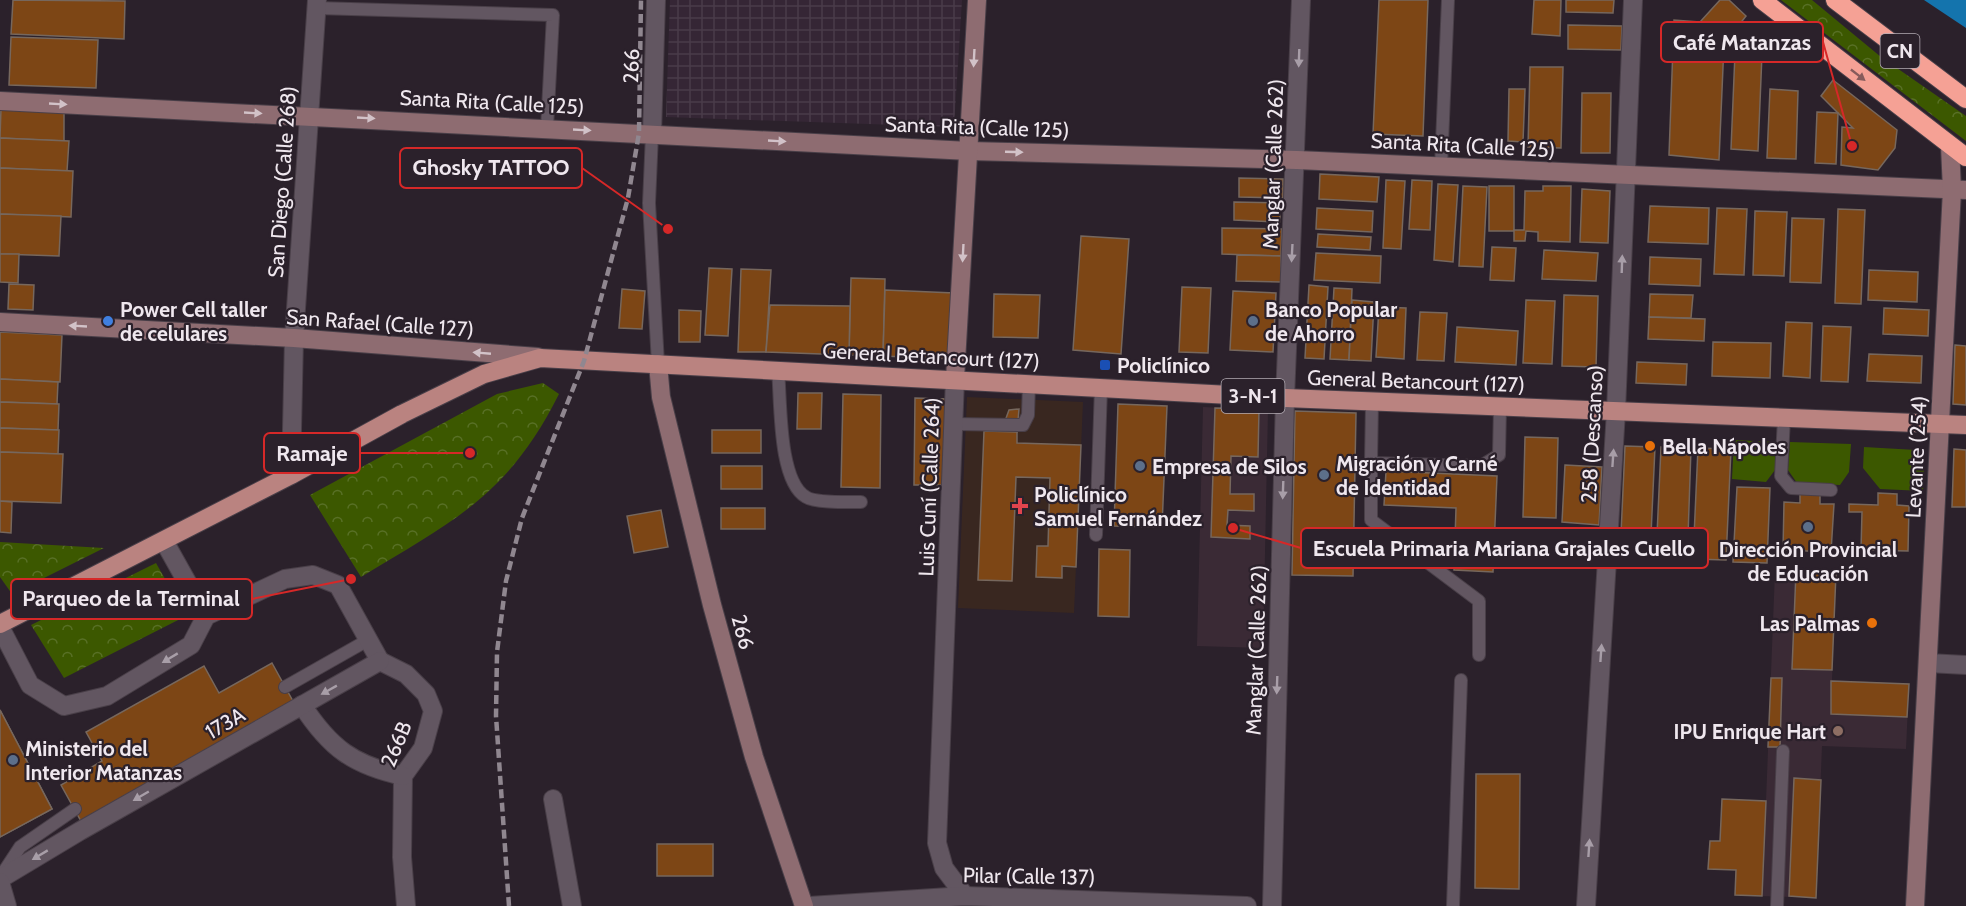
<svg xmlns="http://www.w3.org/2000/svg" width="1966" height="906" viewBox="0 0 1966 906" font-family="Cabin,sans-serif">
<defs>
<pattern id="industrial-grid" width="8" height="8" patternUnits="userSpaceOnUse" patternTransform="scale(1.5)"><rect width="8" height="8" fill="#352635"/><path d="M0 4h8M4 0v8" fill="none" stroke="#493b49"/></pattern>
<pattern id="park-crowns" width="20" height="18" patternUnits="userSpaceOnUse" patternTransform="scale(1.5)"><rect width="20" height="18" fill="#3c5800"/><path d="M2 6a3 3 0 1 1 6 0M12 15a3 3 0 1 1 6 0" fill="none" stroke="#587026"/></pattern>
</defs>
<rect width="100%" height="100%" fill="#2b212b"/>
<path fill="url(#industrial-grid)" d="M670 0H962L954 127 666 117Z"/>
<g fill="#3a2a35">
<path d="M1203 407 1268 410 1263 648 1197 646Z"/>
<path d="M1775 571 1836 573 1832 680 1909 684 1906 749 1822 746 1816 898 1735 895 1736 870 1708 869 1710 841H1720L1722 799 1766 801Z"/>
</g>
<path fill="#392720" d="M967 397 1083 402 1074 613 958 608Z"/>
<g fill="#3c5800">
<path d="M1734 440 1777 442 1775 470 1766 482 1732 479Z"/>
<path d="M1790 442 1851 444 1849 472 1840 485 1797 483 1788 470Z"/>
<path d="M1864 447 1916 450 1924 463 1923 491 1880 489 1863 468Z"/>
</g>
<g fill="url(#park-crowns)">
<path d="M1781 0H1812L1881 57 1966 116V141Z"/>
<path d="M543 383 559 394C508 496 453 521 361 577L310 495 497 394Z"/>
<path d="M0 542 104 548 12 594 0 577Z"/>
<path d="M156 563 186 616 64 678 31 625Z"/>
</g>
<path fill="#1474ad" d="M1924 0H1966V28Z"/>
<g fill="#7d4615" stroke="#76675d" stroke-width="1.5">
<path d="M13 0 125 1 124 39 11 34Z"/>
<path d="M1379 0H1428L1423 136 1373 134Z"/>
<path d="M1534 0H1561L1560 36 1532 34Z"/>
<path d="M1566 0H1614L1613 13 1566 12Z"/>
<path d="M1720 0H1729L1746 16 1724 44 1719 160 1669 155 1674 20 1700 22Z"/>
<path d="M1568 25 1622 26 1621 50 1568 49Z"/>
<path d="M11 37 98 40 96 88 9 85Z"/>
<path d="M1735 53 1762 54 1758 151 1731 149Z"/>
<path d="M1530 67H1563L1561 148 1528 147Z"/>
<path d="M1833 80 1897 130 1895 148 1878 170 1841 165 1842 127 1853 128 1821 96Z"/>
<path d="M1509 89H1525L1523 142 1508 141Z"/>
<path d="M1770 89 1798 91 1796 159 1767 158Z"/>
<path d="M1582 93H1611L1610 153H1581Z"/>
<path d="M1 108 64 110V141L0 138Z"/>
<path d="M1817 112 1838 113 1836 164 1815 163Z"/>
<path d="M0 138 69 141 67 171 0 168Z"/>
<path d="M0 168 73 171 71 217 0 214Z"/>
<path d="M1320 174 1379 177 1377 202 1319 199Z"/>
<path d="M1239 178 1283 179V198L1239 197Z"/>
<path d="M1386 180 1405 181 1401 249 1383 248Z"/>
<path d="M1412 180 1432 181 1430 230 1409 229Z"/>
<path d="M1438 184 1458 185 1453 262 1434 260Z"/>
<path d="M1463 186 1487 187 1483 267 1459 266Z"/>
<rect x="1489" y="186" width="25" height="45"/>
<path d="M1543 186H1571L1570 242 1538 241V232L1526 231 1525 241H1514V230H1524L1525 191H1543Z"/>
<path d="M1582 189 1610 191 1608 243 1580 242Z"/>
<path d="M1234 202 1280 203V222L1234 220Z"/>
<path d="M1650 206 1709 208 1708 244 1648 242Z"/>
<path d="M1317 208 1373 211 1372 232 1316 229Z"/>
<path d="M1717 208 1747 209 1744 275 1714 274Z"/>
<path d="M1838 209 1865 210 1861 304 1835 303Z"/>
<path d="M1755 211 1787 212 1784 276 1753 275Z"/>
<path d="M0 214 61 216 59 256 0 254Z"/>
<path d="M1792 218 1824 219 1821 283 1790 282Z"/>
<path d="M1222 228 1282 229 1281 256 1222 254Z"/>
<path d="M1318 234 1371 237 1370 250 1317 247Z"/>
<path d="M1081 236 1129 239 1121 354 1073 350Z"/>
<path d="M1492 247 1516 248 1514 281 1490 280Z"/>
<path d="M1544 250 1598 253 1596 281 1542 279Z"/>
<path d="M1316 253 1381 256 1380 283 1314 280Z"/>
<path d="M0 254H19L18 283 0 282Z"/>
<path d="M1237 255 1281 256V282L1236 281Z"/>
<path d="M1650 257 1701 259 1700 286 1649 284Z"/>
<path d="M709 268 732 269 728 336 705 335Z"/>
<path d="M741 269 771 270 766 352H738Z"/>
<path d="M1869 270 1918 272 1917 302 1868 300Z"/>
<path d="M851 278 885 279 883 356 849 355Z"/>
<path d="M9 284 34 285 33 310 8 309Z"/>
<path d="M1309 285 1328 287 1324 359 1305 358Z"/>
<path d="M1182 287 1211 288 1208 353 1179 352Z"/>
<path d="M1334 288 1352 289 1349 360 1330 359Z"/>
<path d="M622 289 645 291 642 329 619 328Z"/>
<path d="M885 290 954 293 952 359 883 356Z"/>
<path d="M1233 291 1276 293 1273 352 1230 350Z"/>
<path d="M994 294 1040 295 1038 338 993 337Z"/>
<path d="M1650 294 1693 295 1691 318 1649 317Z"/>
<path d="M1564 295 1598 296 1596 367 1562 366Z"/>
<path d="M1352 300 1374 302 1371 361 1349 360Z"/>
<path d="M1526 300 1555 301 1552 364 1523 363Z"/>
<path d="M770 305 850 306 849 355 766 352Z"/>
<path d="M1379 307 1406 308 1404 359 1376 357Z"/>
<path d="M1884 308 1929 310 1928 336 1883 334Z"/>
<path d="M679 310 701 311 700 342H679Z"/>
<path d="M1420 312 1447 313 1444 361 1417 360Z"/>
<path d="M1649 317 1705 319 1704 341 1648 339Z"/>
<path d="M1786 322 1812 323 1810 378 1783 376Z"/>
<path d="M1823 326 1851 327 1848 382 1821 381Z"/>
<path d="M1457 327 1518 331 1516 365 1455 362Z"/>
<path d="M0 332 62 335 60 382 0 379Z"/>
<path d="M1713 342 1771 343 1770 378 1712 376Z"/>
<path d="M1955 345 1966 346V405L1953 404Z"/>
<path d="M1869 354 1922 356 1921 383 1867 381Z"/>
<path d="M1637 362 1687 364 1686 385 1636 383Z"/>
<path d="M0 379 58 382 57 404 0 402Z"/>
<path d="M798 393H822L821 429H797Z"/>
<path d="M843 394 881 395 880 488 841 487Z"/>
<path d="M915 398 947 399 946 485H914Z"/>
<path d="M0 402 59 404 58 430 0 428Z"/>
<path d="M1118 404 1167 406 1162 527 1114 526Z"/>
<path d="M1215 408 1259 409 1258 457 1231 456 1230 494H1254V511L1228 510 1227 525 1250 526V539L1211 537Z"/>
<path d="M1019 409 1017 432H1001L1009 410Z"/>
<path d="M1295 411 1356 413 1353 576 1292 575Z"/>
<path d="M0 428 59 430 58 454 0 452Z"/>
<rect x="712" y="430" width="49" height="23"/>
<path d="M984 431 1017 432V443L1081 445 1076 567 1062 566V578L1036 577 1037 546H1048L1050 478 1016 477 1012 581 978 580Z"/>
<path d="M1525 437 1558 438 1556 518 1523 517Z"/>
<path d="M1625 446 1655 447 1651 535 1621 534Z"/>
<path d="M1661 447 1691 448 1688 537 1657 535Z"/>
<path d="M1698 448 1731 449 1726 560 1693 559Z"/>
<path d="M1954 449 1966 450V507H1952Z"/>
<path d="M0 452 63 454 61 503 0 501Z"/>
<path d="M1565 465 1602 467 1599 525 1562 522Z"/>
<rect x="721" y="466" width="41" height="23"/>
<path d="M1386 471 1497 476 1493 572 1454 570 1456 508 1384 505Z"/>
<path d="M1737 487 1770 488 1767 563 1733 562Z"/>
<path d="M1800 492 1820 493V504H1834L1831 552 1783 550 1784 502 1800 503Z"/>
<path d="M1878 493 1897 494V505L1909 506 1908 551 1861 550 1862 512H1849V504L1878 505Z"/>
<path d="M0 501 12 502 11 533 0 532Z"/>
<rect x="721" y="508" width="44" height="21"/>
<path d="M661 510 668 547 634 553 627 516Z"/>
<path d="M1099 549 1130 550 1129 617 1098 616Z"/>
<path d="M1796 572 1836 573 1832 670 1792 669Z"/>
<path d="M272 663 294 703 82 823 61 785 102 761 86 732 204 666 219 693Z"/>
<path d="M1771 678H1782L1780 747H1768Z"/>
<path d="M1831 681 1909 684 1907 717 1831 714Z"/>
<path d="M0 710 52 809 0 837V798L6 795 0 785Z"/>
<path d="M0 710 52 809 0 837Z"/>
<path d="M1476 774H1520L1519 889 1475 888Z"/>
<path d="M1794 778 1821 780 1816 898 1789 896Z"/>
<path d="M1722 799 1766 801 1762 896 1735 895 1736 870 1708 869 1710 841H1720Z"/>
<rect x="657" y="844" width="56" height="32"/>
</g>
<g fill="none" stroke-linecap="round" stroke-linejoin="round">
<g stroke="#493f48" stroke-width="14">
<g id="lane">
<path d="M317 8 553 15 547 128"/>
<path d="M652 134 649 203 658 364"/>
<path d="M1441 167 1448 0"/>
<path d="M778 370C781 401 778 481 806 497 815 503 848 502 861 502"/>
<path d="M1372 402 1371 463 1481 466 1499 455 1500 407"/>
<path d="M1784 418 1781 476 1791 488 1831 490"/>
<path d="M954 424 1023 425 1028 415 1029 383"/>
<path d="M1371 463V520L1479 601V655"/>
<path d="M1096 535 1101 387"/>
<path d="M285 687 368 640"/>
<path d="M1 876 20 847 75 809"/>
<path d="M1453 906 1461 680"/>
<path d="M1777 906 1783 751"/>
</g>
</g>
<g stroke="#493f48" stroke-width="20">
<g id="street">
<path d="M652 134 656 0"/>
<path d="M955 379 937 843 944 868 965 896"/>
<path d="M291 475 294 338 317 0"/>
<path d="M164 541 206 616"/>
<path d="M0 627 30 685 64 706 107 696 191 645 206 616 285 579 313 575 338 585 380 661"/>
<path d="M380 661 406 674 426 694 433 711 423 748 403 776 402 857 406 906"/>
<path d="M1928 663 1966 665"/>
<path d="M302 705C330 748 353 765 403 776"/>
<path d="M553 799 572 906"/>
<path d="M0 879 80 831 380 661"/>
<path d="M0 882 7 906"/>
<path d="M809 906 965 896 1247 906"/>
<path d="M1272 906 1285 398 1301 0"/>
<path d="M1586 906 1616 411 1633 0"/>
</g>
</g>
<g stroke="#493f48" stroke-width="20">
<g id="secondary">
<path d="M0 101 969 151 1297 160 1966 190"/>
<path d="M0 322 294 338 538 357"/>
<path d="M658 364 661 397 712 605 754 757 804 906"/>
<path d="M955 379 977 0"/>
<path d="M1915 906 1952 190 1950 146"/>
</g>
</g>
<g stroke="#493f48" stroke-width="20">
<path id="primary" d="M0 624 291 475 402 414 484 374 540 358 1285 398 1966 425"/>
</g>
<g stroke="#493f48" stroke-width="20">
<g id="highway">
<path d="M1762 0 1966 157"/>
<path d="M1835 0 1966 99"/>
</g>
</g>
<use href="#lane" stroke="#625661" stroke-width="12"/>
<use href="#street" stroke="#625661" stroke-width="18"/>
<use href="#secondary" stroke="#8e6c71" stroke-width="18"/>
<use href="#primary" stroke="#ba8380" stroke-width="18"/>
<use href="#highway" stroke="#f5a195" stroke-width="18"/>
<path stroke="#908790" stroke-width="4.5" stroke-dasharray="9 4.5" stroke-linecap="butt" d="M509 906 496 716 497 652 506 581 522 518 584 361 628 198 639 133 641 0"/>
</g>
<defs><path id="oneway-solid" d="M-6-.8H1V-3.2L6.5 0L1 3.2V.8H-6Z" transform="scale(1.5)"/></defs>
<g fill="#d2c2c8">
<use href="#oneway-solid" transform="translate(974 58) rotate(93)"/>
<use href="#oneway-solid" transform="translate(58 104) rotate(3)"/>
<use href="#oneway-solid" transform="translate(253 113) rotate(3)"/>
<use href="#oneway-solid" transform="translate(366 118) rotate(3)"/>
<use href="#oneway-solid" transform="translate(582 130) rotate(3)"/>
<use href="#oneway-solid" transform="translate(777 141) rotate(3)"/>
<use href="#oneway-solid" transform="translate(1014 152) rotate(2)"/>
<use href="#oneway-solid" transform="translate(963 253) rotate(93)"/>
<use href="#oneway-solid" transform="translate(78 326) rotate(-177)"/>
<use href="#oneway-solid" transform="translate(482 353) rotate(-175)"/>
</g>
<g fill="#a89ea8">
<use href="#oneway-solid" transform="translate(1299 58) rotate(92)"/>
<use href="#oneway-solid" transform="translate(1292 253) rotate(93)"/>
<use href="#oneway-solid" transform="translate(1622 264) rotate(-88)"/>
<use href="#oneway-solid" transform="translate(1613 458) rotate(-86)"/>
<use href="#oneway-solid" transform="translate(1283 490) rotate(92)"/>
<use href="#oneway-solid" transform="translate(1601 653) rotate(-86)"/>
<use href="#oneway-solid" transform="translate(170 658) rotate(149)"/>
<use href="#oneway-solid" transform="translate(1277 685) rotate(92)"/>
<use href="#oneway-solid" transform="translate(329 690) rotate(151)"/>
<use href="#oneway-solid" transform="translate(141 796) rotate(150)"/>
<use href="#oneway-solid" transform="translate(1589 848) rotate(-86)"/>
<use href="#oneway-solid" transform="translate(40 855) rotate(149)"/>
</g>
<use fill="#865b5b" href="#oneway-solid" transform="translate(1858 75) rotate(38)"/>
<circle fill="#3f7fe0" stroke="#2b212b" stroke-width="2" cx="108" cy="321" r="6"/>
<g fill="#5c6f8a" stroke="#2b212b" stroke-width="2">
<circle cx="1253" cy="321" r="6"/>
<circle cx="1140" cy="466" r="6"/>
<circle cx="1324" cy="475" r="6"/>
<circle cx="1808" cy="527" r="6"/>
<circle cx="13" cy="760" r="6"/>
</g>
<rect fill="#1a4fb4" stroke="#2b212b" stroke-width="2" x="1099" y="359" width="12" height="12" rx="3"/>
<g fill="#e8710a" stroke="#2b212b" stroke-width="2">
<circle cx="1650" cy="446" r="6"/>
<circle cx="1872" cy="623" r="6"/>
</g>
<path fill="#e0444e" stroke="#2b212b" stroke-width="2" d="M1017 497h6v6h6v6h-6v6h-6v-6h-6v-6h6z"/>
<circle fill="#8d6e63" stroke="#2b212b" stroke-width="2" cx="1838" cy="731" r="6"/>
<g text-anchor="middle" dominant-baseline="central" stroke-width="4.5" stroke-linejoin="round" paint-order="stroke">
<g fill="#2b212b" stroke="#b4acb4" stroke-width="1.5">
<rect x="1880.5" y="34" width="39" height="34" rx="4.5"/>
<rect x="1221.5" y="379" width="63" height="34" rx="4.5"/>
</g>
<g font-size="20" font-weight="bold" fill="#efe7ee">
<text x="1900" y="51">CN</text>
<text x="1253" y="396">3-N-1</text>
</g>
<g font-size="21" fill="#efe7ee" stroke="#2b212b">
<text transform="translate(631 66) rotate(-88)">266</text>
<text transform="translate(492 102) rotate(3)">Santa Rita (Calle 125)</text>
<text transform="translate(977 127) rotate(2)">Santa Rita (Calle 125)</text>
<text transform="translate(1463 145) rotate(3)">Santa Rita (Calle 125)</text>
<text transform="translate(1273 164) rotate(-88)">Manglar (Calle 262)</text>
<text transform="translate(282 182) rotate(-86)">San Diego (Calle 268)</text>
<text transform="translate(380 323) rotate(4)">San Rafael (Calle 127)</text>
<text transform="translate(931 356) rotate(3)">General Betancourt (127)</text>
<text transform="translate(1416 381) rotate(2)">General Betancourt (127)</text>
<text transform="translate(1592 434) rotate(-87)">258 (Descanso)</text>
<text transform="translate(1916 457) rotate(-87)">Levante (254)</text>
<text transform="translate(929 487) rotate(-88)">Luis Cuní (Calle 264)</text>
<text transform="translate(743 632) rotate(75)">266</text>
<text transform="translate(1256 650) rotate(-88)">Manglar (Calle 262)</text>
<text transform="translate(225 723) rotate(-30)">173A</text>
<text transform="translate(396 744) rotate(-67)">266B</text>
<text transform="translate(1029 876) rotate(1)">Pilar (Calle 137)</text>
</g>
<g font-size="21" font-weight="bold" fill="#efe7ee" stroke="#2b212b" text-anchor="start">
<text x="120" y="309">Power Cell taller<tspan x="120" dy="24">de celulares</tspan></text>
<text x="1265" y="309">Banco Popular<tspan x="1265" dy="24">de Ahorro</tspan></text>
<text x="1117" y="365">Policlínico</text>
<text x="1662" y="446">Bella Nápoles</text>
<text x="1336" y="463">Migración y Carné<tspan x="1336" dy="24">de Identidad</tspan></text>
<text x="1152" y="466">Empresa de Silos</text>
<text x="1034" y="494">Policlínico<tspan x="1034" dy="24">Samuel Fernández</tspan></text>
<text x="1808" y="549" text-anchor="middle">Dirección Provincial<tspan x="1808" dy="24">de Educación</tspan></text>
<text x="1860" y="623" text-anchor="end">Las Palmas</text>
<text x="1826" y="731" text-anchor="end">IPU Enrique Hart</text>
<text x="25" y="748">Ministerio del<tspan x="25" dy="24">Interior Matanzas</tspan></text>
</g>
</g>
<path fill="none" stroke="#d62828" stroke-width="2" d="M1852 146L1823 42M668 229L582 168M470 453L360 453M1233 528L1301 548M351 579L252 599"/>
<g fill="#d62828" stroke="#2b212b" stroke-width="2">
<circle cx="1852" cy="146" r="6"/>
<circle cx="668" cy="229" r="6"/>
<circle cx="470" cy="453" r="6"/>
<circle cx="1233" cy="528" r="6"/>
<circle cx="351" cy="579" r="6"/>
</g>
<g fill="#2b212b" stroke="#d62828" stroke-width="2">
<rect x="1661" y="22" width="162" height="40" rx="6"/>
<rect x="400" y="148" width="182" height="40" rx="6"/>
<rect x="264" y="433" width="96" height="40" rx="6"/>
<rect x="1301" y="528" width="407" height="40" rx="6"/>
<rect x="11" y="579" width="241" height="40" rx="6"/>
</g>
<g font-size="22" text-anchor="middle" font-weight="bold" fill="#efe7ee">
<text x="1742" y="50">Café Matanzas</text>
<text x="491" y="175">Ghosky TATTOO</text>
<text x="312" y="461">Ramaje</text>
<text x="1504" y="556">Escuela Primaria Mariana Grajales Cuello</text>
<text x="131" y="606">Parqueo de la Terminal</text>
</g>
</svg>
